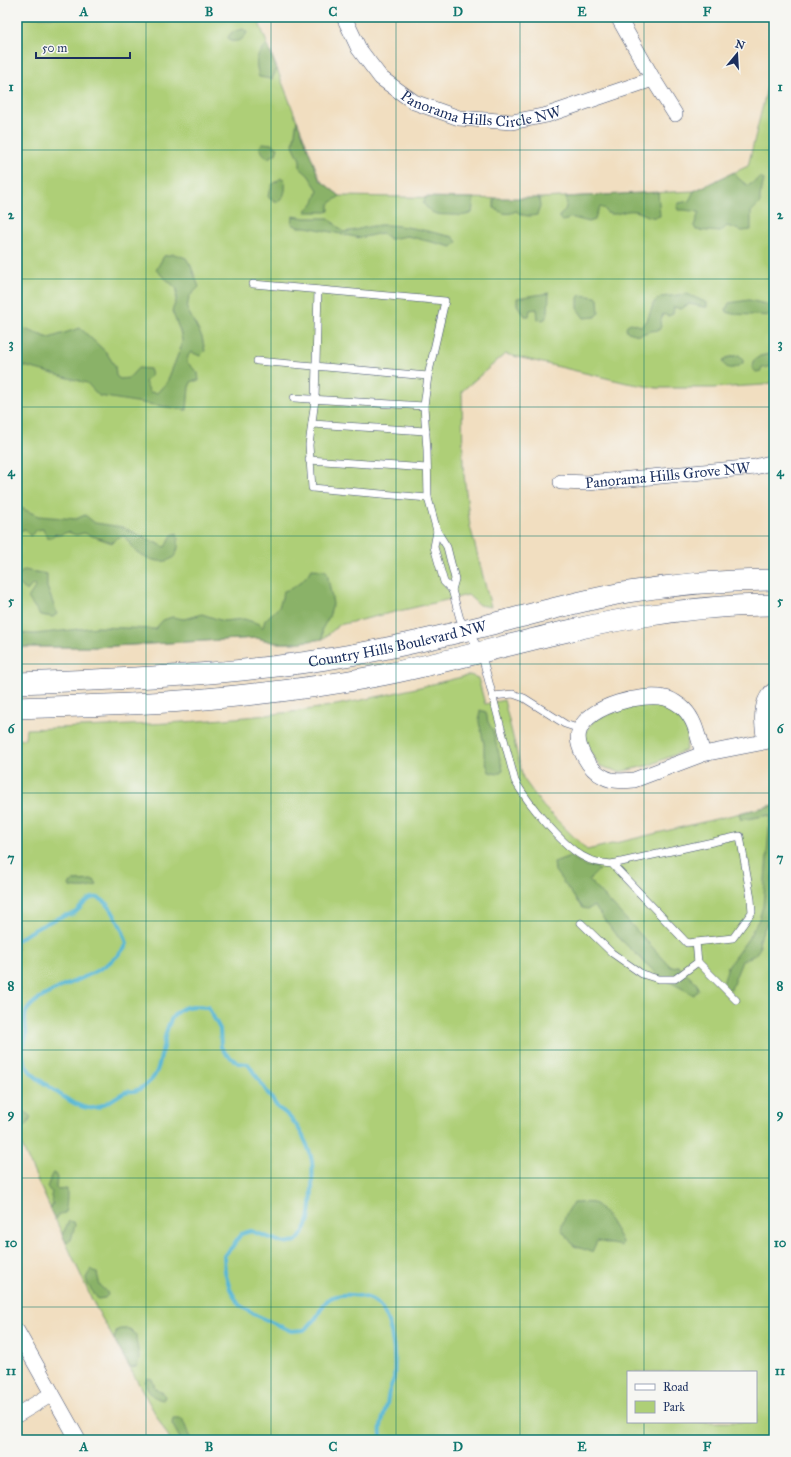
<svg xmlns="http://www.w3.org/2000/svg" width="791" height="1457" viewBox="0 0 791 1457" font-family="'IM FELL Great Primer',serif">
<rect width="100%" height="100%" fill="#f6f6f2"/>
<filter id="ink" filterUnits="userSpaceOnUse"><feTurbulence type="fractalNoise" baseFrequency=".025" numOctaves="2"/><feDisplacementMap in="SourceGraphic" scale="8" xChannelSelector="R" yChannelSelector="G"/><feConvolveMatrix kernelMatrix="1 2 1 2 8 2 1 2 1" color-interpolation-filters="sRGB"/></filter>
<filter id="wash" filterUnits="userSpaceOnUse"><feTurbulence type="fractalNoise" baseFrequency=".012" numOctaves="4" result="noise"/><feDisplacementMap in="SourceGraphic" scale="16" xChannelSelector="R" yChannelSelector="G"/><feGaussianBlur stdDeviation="0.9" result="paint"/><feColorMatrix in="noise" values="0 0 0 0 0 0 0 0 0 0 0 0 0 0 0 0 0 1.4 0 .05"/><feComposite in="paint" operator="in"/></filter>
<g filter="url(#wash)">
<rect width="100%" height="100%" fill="#f1dec0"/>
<g fill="#aecf77" stroke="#647f6a" fill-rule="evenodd">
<path d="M17 17H259L260 25 320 180 340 196 519 199 694 191 748 166 769 80 774 84V382L763 385 713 388H657L627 383 505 354 462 391 463 466 470 526 491 607 479 605 468 595 339 625 323 639 294 643H276L257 638 95 647H17Z"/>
<path d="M470 675 478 678 485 704 504 700 523 778 543 806 587 850 774 805V1440H170L93 1302 17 1135V740L25 739 26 729C115 726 204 723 292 712 352 704 412 689 470 675ZM628 1372H756V1422H628Z"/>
<path d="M657 701 677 713 688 732 686 750 650 765 619 772 600 766 589 750 584 733 594 720 638 703Z"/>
</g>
<g fill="#8ab268" stroke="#527063">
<path d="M243 29 247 32C244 40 238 42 230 41L228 37 232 32Z"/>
<path d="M267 44 277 69 272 79 259 77C255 61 255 56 267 44Z"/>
<path d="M297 120 320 180 340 196 329 204V211L326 212H306V210C314 205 316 198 318 190L308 175 300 168V160L293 145Z"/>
<path d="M263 143 271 144 278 148 276 154 268 158C264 155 261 152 260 146Z"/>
<path d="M734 172 738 178 748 186 761 177 764 180 760 196V203L751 212V230L742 231 727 226 720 232 696 230 694 226 699 212 685 210H678L677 207 679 203 689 201 694 191Z"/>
<path d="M281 178 284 179C287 186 285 198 278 202L270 199 268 196 272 185Z"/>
<path d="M658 192 660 216C650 220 645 213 635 211 625 209 616 217 607 213L605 209 600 207 596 215 595 220 589 222 570 217 567 220 562 221 559 218V216C567 210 567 205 566 197Z"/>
<path d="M426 197 474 198 472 213C461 217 462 215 452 215 438 214 433 217 423 203Z"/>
<path d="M494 198H539L540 207 537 215C528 217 523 216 516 211 507 216 502 213 494 208Z"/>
<path d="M293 216 305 218H329L343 232C356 231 367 226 380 225 401 224 431 232 453 237L457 242 452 247 407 236 390 239 382 233 360 238 307 227H298L292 224Z"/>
<path d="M174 254 186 258 191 266 199 287 189 297 187 309 202 337 205 351 200 356 191 352 188 356 187 362 198 373 199 381H192L189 387 187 410H185L99 396 87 383 17 364V323L22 328 49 338 80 328 106 352 115 366 116 376 120 379 129 378 138 368 150 369 152 375 145 382 150 392 157 393 167 382 181 347 182 340 180 331 172 311 176 301 177 289 156 270 164 256Z"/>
<path d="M549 293 548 313 545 319 542 320 538 319 537 309 530 310 529 316H525L517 305V298Z"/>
<path d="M687 294 707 303V307H704L689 304 681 309 674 307 673 314 668 316 663 314 660 323 661 326 659 330 651 331 639 335 628 332 626 329 627 325 631 323 641 326 647 321 654 302 661 297Z"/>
<path d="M580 295 596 297 598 299 599 313 596 317 584 318 578 310V298Z"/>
<path d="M749 300 774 306V316L733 314 727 312 726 309 729 303Z"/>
<path d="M774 353V366L762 368 761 371 756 372 752 368 753 361 760 356Z"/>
<path d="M739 355 743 359V363C736 368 727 372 723 362L726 358Z"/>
<path d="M17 506 38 516 76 519 85 515 95 523 122 527 165 547 172 535 177 533C184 565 160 567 138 553 131 549 130 542 124 536L116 538 112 543 84 533 76 535 68 532 59 535 55 534 51 538H47L43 529 37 530 30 536 25 529 20 531 17 530Z"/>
<path d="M312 569 325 570 327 572 333 604 329 617 322 629 323 639 294 643H276L257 638 95 647H17V633L35 634 97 627 155 629 163 620 172 617 184 619 202 614 223 621 244 619 260 624 262 628 263 627 265 620 279 607 284 591C298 587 304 579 312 569Z"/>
<path d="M24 570 47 574V587L57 614 53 617 40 615 28 598 36 586 32 585 27 591C18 584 12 578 24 570Z"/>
<path d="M480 710 486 712 488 722 493 731 503 770 497 774 489 772 484 756V744L479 722Z"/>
<path d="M774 805V869L772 882 774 890V911L759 939 760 948 755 955 742 961 731 989H727L723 984 728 966 748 939 759 919 763 906 770 815 741 820 739 813Z"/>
<path d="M570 856 585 866 595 867 599 870 589 880 671 967 678 966 697 984 698 990 694 995 659 976 615 934 594 906 588 909 582 908 555 871 554 862Z"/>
<path d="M94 880 97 885C90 889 78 889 70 887L69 884 73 881Z"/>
<path d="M17 1104 31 1117 28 1124 25 1127 21 1125 17 1117Z"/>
<path d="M53 1173 55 1174 57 1178 56 1187 58 1190 67 1189C67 1197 67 1205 65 1213L60 1214 55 1220 50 1209 53 1204 51 1196 52 1192 47 1188 51 1176Z"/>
<path d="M573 1203C579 1203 587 1202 593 1203 603 1206 617 1232 622 1242L621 1246 597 1241 592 1252 574 1246 561 1229 565 1216Z"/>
<path d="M69 1221 74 1222 75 1225 71 1240 66 1242 62 1235Z"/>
<path d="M91 1269 97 1273 100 1286 107 1292 108 1295 105 1298 98 1299 88 1285 86 1278Z"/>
<path d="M121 1329H130L136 1335C135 1345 143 1358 136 1367L130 1368 114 1339 117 1330Z"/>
<path d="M148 1378 152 1379 155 1388 163 1393 165 1397 163 1400C152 1398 147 1391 145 1381Z"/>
<path d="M173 1418H182L191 1440H181L172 1424Z"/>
</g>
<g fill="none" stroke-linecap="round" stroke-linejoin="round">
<path stroke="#56b7d5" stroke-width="4" d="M17 940C31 931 45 923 61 917 64 915 69 915 73 914 80 910 84 901 92 898 108 893 124 932 127 944 112 968 82 978 57 989 46 995 32 1001 26 1012 23 1019 27 1029 26 1036 25 1041 23 1046 23 1051 21 1071 42 1081 55 1091 64 1097 81 1110 93 1108 96 1108 101 1106 104 1104 112 1101 118 1095 125 1092 128 1091 131 1091 134 1091 142 1089 151 1082 155 1075 167 1054 159 1008 193 1006 198 1006 203 1007 208 1007L220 1029 221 1047 226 1054 238 1063 248 1064 278 1108C295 1117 308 1142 312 1161 313 1171 312 1213 308 1222 306 1229 302 1235 297 1241L284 1243 251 1231 241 1234 232 1247 224 1256 225 1272 230 1289 239 1305 256 1315 291 1331 304 1330C308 1327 312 1323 315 1319 320 1313 322 1304 329 1299 340 1292 357 1295 368 1298 393 1306 396 1356 394 1378 393 1382 391 1385 390 1389 388 1394 388 1399 387 1404 384 1416 378 1428 382 1440"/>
</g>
</g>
<g filter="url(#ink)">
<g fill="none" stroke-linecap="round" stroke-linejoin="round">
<g stroke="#3b496d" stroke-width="8">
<g id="service">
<path d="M253 284 445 301 428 376 424 406 427 450 428 498 437 531 447 547 455 579 452 590"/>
<path d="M318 290 315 400 309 445 312 488 428 498"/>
<path d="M257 361 428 376"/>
<path d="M294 398 424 406"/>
<path d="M312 424 426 431"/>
<path d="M309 460 427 468"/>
<path d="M437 531 434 547 444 582 452 590 460 619 481 652 515 781C528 803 560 843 582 856 592 862 601 863 612 864L740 836 751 899 752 912 733 938 687 943 612 864"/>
<path d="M493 696 513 694 524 698 565 724 580 729"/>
<path d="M581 923 612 953 642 974 658 979H675L698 962 696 942"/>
<path d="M698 962 736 1000"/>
</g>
</g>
<g stroke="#3b496d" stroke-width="16">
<g id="minor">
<path id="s1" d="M344 17 359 49 381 78 414 102 459 118 512 122 547 115 653 79"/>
<path d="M618 17 653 79 675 114"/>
<path id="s2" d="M561 482 588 483 755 467 774 462"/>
<path d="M765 741C762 726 759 700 774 690"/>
<path d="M703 754C698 738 696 721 684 709 680 705 671 699 665 698 642 693 591 705 580 729 573 744 589 770 604 777 612 782 625 781 634 780L703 754 774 740"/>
<path d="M17 1331 78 1440"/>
<path d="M17 1415 52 1394"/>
</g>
</g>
<g stroke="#3b496d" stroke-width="22">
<g id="secondary">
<path id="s3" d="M17 683C129 679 240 675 351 655 404 646 456 633 508 620 548 610 588 599 628 592 677 584 725 580 774 580"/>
<path d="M17 708C80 706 143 705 205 699 263 694 320 687 377 676 466 659 554 630 644 616 687 609 730 605 774 605"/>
</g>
</g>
<use href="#service" stroke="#fff" stroke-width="7"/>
<use href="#minor" stroke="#fff" stroke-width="15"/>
<use href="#secondary" stroke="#fff" stroke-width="21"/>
</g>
</g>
<path fill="none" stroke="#0f766e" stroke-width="1" stroke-opacity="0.55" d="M146 17V1440M271 17V1440M396 17V1440M520 17V1440M644 17V1372M17 150H774M17 279H774M17 407H774M17 536H774M17 664H774M17 793H774M17 921H774M17 1050H774M17 1178H774M17 1307H774M644 1422V1440"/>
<g text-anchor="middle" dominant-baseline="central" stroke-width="4" stroke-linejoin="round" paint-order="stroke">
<g font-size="15" fill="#1b2f5e" stroke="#f6f6f2">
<text stroke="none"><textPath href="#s1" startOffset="181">Panorama Hills Circle NW</textPath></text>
<text stroke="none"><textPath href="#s2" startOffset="107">Panorama Hills Grove NW</textPath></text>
<text stroke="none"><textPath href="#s3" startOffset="383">Country Hills Boulevard NW</textPath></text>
</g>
</g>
<rect width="791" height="1457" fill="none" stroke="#f6f6f2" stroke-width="44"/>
<rect x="627" y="1371" width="130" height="52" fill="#f6f6f2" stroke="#9ea6b7"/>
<rect x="635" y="1384" width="20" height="6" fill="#ffffff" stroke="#9ea6b7"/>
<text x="663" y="1391" font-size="12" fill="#1b2f5e">Road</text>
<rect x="635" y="1401" width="20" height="12" fill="#aecf77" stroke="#9ea6b7"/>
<text x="663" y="1411" font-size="12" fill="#1b2f5e">Park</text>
<g transform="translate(737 54) rotate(18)" stroke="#f6f6f2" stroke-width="3" paint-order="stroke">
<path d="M0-3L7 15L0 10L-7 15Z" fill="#1b2f5e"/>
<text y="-6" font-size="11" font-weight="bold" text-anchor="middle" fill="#1b2f5e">N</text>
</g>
<path d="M36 52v6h94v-6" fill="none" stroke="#1b2f5e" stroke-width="2"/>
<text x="42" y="52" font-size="12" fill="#1b2f5e" stroke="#f6f6f2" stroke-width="3" paint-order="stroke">50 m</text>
<rect x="22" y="22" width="747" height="1413" fill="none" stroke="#0f766e" stroke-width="1.5"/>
<g font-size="13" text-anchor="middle" font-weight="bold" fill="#0f766e">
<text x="84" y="16">A</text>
<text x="209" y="16">B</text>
<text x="333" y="16">C</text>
<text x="458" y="16">D</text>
<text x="582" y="16">E</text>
<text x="707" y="16">F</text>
<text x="11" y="91">1</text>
<text x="780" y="91">1</text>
<text x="11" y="219">2</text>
<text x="780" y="219">2</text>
<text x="11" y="348">3</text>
<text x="780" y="348">3</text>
<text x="11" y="476">4</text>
<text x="780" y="476">4</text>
<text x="11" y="605">5</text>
<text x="780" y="605">5</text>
<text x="11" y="733">6</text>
<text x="780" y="733">6</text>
<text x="11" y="862">7</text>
<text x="780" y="862">7</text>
<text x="11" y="990">8</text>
<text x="780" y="990">8</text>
<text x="11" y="1118">9</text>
<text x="780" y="1118">9</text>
<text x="11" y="1247">10</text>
<text x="780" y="1247">10</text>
<text x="11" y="1375">11</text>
<text x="780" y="1375">11</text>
<text x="84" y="1451">A</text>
<text x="209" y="1451">B</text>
<text x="333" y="1451">C</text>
<text x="458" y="1451">D</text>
<text x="582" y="1451">E</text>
<text x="707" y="1451">F</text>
</g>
</svg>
